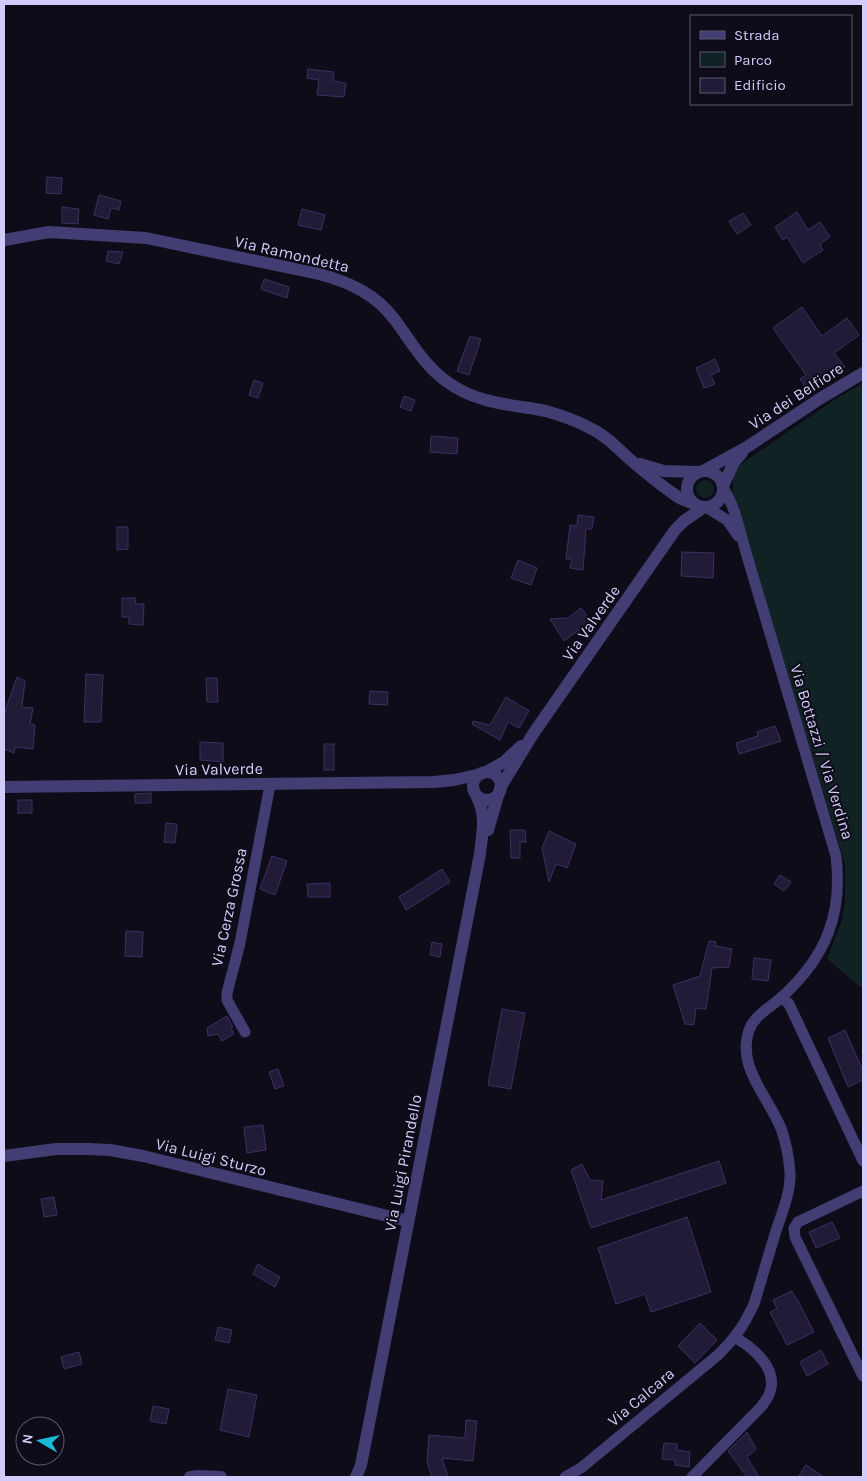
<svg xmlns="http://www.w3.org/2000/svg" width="867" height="1481" viewBox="0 0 867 1481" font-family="Karla,sans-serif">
<rect width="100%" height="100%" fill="#0f0c19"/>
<g fill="#102223">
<path d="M863 383V989L827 959 841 923 845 903V864L733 494V479L738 466 837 398Z"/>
<circle cx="705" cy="489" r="9"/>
</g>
<g fill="#221b38" stroke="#3c2f61">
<path d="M308 69 334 72 333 81 346 83 344 97 317 95 319 80 307 78Z"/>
<path d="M47 177 62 178 61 194 46 193Z"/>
<path d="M99 195 121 201 119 210 111 208 108 219 94 215Z"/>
<path d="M62 207 79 209 78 224 62 223Z"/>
<path d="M302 209 325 215 321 230 298 225Z"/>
<path d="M797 212 808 230 820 222 830 237 820 244 823 250 803 263 787 237 783 240 775 227Z"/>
<path d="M743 213 751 225 737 234 729 221Z"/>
<path d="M108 251 123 252 119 264 106 261Z"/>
<path d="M264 279 289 287 287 298 261 289Z"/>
<path d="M802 307 822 336 847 318 859 335 834 353 845 367 808 391 800 379 806 375 773 328Z"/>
<path d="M470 336 481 339 469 375 457 371Z"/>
<path d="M715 359 720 371 711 375 715 384 704 388 696 368Z"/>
<path d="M254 380 263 383 258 398 249 395Z"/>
<path d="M404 396 415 400 411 411 400 407Z"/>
<path d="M431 436 458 438 457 454 430 452Z"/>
<path d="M578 515 594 517 592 529H586L583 570 570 568 572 559H566L570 525 577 526Z"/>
<path d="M117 527H128V549L117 550Z"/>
<path d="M682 552 714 553 713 578 681 576Z"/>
<path d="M518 560 537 568 531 585 511 578Z"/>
<path d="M122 598H136L135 604H144L143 625 129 624V617H122Z"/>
<path d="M581 608 591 621 564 641 550 619 568 618Z"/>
<path d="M86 674 103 675 101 722H84Z"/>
<path d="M17 677 25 681 22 707 33 708 30 724 35 725 33 749 15 747 14 753 4 749V714Z"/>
<path d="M206 678H217L218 702H207Z"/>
<path d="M370 691 388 692 387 705 369 704Z"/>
<path d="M506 697 529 711 519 728 508 722 500 740 472 724 473 721 490 725Z"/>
<path d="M775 726 781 741 739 754 736 743 758 736 757 732Z"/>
<path d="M200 742 223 743V762L200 760Z"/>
<rect x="324" y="744" width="10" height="26"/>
<path d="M151 793V803H135V794Z"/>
<rect x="18" y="800" width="14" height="13"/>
<path d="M166 823 177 824 175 843 164 842Z"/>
<path d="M510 830H525L526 842H520V858H511Z"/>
<path d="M549 831 576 844 567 868 556 864 549 882 542 848Z"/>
<path d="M272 856 287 861 275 895 260 889Z"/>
<path d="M442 869 450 882 406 910 399 897Z"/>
<path d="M780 875 791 882 784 891 774 884Z"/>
<path d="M330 883V897H308L307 884Z"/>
<path d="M126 931 143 932 142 957 125 956Z"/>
<path d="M709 941 716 942 715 946 732 949 729 967 712 968 706 1009 696 1008 694 1025 685 1024 673 985 700 976Z"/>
<path d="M432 942 442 944 440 957 430 955Z"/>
<path d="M754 958 771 960 768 981 752 979Z"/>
<path d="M502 1009 525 1013 511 1089 488 1085Z"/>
<path d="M227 1016 233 1027 231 1028 234 1034 222 1041 218 1034 208 1036 207 1028Z"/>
<path d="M845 1030 863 1071V1080L848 1087 828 1038Z"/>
<path d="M278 1069 284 1086 275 1089 269 1072Z"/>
<path d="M263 1125 266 1150 247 1153 244 1127Z"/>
<path d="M719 1161 726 1183 591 1228 571 1170 582 1164 590 1180 603 1181 601 1200Z"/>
<path d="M54 1197 57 1215 44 1217 41 1199Z"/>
<path d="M687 1217 711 1292 651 1312 645 1294 616 1304 598 1248Z"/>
<path d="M832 1222 840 1238 816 1248 809 1232Z"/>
<path d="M258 1264 280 1277 275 1287 253 1274Z"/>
<path d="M792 1291 796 1299H797L814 1332 787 1345 770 1312 777 1309 773 1300Z"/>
<path d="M700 1323 717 1340 695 1363 678 1346Z"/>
<path d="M218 1327 232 1330 229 1343 215 1340Z"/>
<path d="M821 1350 828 1364 807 1376 800 1362Z"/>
<path d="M79 1352 82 1364 64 1369 61 1357Z"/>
<path d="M228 1389 257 1395 249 1437 220 1430Z"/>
<path d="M153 1406 169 1409 166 1424 150 1421Z"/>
<path d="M466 1420 477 1421 473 1461 442 1458 448 1477H432L427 1462 429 1435 465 1438Z"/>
<path d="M747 1432 756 1449 747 1457 759 1477H747L728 1451Z"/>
<path d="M664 1443 677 1444V1450L690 1452 689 1467 675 1465V1460L662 1459Z"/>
<path d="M806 1465 824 1477H798Z"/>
</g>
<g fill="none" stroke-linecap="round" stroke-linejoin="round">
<g stroke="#423d73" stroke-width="11">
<path d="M706 507 727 520 738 536"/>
<path d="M782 997 789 1004 863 1161"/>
<path d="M245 1032 227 1000V993L240 943 270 785"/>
<path d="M863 1191 798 1222 794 1228 795 1237 863 1376"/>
<path d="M565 1477 581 1468 718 1355C736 1337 743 1327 754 1304 762 1278 769 1253 777 1228 783 1210 791 1191 790 1172 789 1160 786 1143 782 1131 770 1098 736 1068 749 1030 755 1014 772 1007 784 995 826 956 843 914 836 856L745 549C739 528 735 507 724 489"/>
<path d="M692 1477 762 1406C764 1402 769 1397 770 1392 778 1368 753 1348 736 1338"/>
</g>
<g stroke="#423d73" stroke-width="12">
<path d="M4 240 49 232 146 238 319 274C349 282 376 294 395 320 413 344 427 371 455 387 482 404 515 405 546 411 560 415 575 420 588 427 606 435 618 449 633 462 647 474 662 486 678 497 683 500 689 502 695 504"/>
<path d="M640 464 664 471 698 472"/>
<circle cx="705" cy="489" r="18"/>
<path d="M703 471 747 447 821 398 863 373"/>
<path d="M723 486 734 462 742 453"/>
<path d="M486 772 504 762 521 746"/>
<circle cx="487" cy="786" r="14"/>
<path d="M4 787 434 782 454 780 481 774"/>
<path d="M500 788 533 734 675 530 684 521 704 507"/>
<path d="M488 830 499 792"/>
<path d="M4 1156 56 1149H88L110 1150 143 1156 408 1221"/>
<path d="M190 1477 198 1476 221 1477"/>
<path d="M356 1477 361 1465 480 854C482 833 487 817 477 797"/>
</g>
</g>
<g text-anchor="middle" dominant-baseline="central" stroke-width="4" stroke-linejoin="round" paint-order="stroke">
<g font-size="16" fill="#d3cbf9" stroke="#0f0c19">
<text transform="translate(292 254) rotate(13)">Via Ramondetta</text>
<text transform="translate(796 396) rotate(-33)">Via dei Belfiore</text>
<text transform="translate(591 623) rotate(-55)">Via Valverde</text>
<text transform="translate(822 752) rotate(73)">Via Bottazzi / Via Verdina</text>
<text transform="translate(219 769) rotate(-1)">Via Valverde</text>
<text transform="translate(229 907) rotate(-78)">Via Cerza Grossa</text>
<text transform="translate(211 1157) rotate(14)">Via Luigi Sturzo</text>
<text transform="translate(403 1163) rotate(-79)">Via Luigi Pirandello</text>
<text transform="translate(641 1397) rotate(-40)">Via Calcara</text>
</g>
</g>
<rect width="867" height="1481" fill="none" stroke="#d3cbf9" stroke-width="10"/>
<rect x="690" y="15" width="162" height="90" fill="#0f0c19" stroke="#5d5873"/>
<rect x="700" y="31" width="25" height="8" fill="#423d73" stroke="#5d5873"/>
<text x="734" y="40" font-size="15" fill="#d3cbf9">Strada</text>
<rect x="700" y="52" width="25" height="15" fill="#102223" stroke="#5d5873"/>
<text x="734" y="65" font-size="15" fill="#d3cbf9">Parco</text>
<rect x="700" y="78" width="25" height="15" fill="#221b38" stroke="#5d5873"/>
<text x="734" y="90" font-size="15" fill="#d3cbf9">Edificio</text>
<g transform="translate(40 1441) rotate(279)"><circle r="24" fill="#0f0c19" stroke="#5d5873"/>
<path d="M0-4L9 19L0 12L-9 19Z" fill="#19b9d7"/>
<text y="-8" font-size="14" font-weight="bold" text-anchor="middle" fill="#d3cbf9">N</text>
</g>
</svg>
